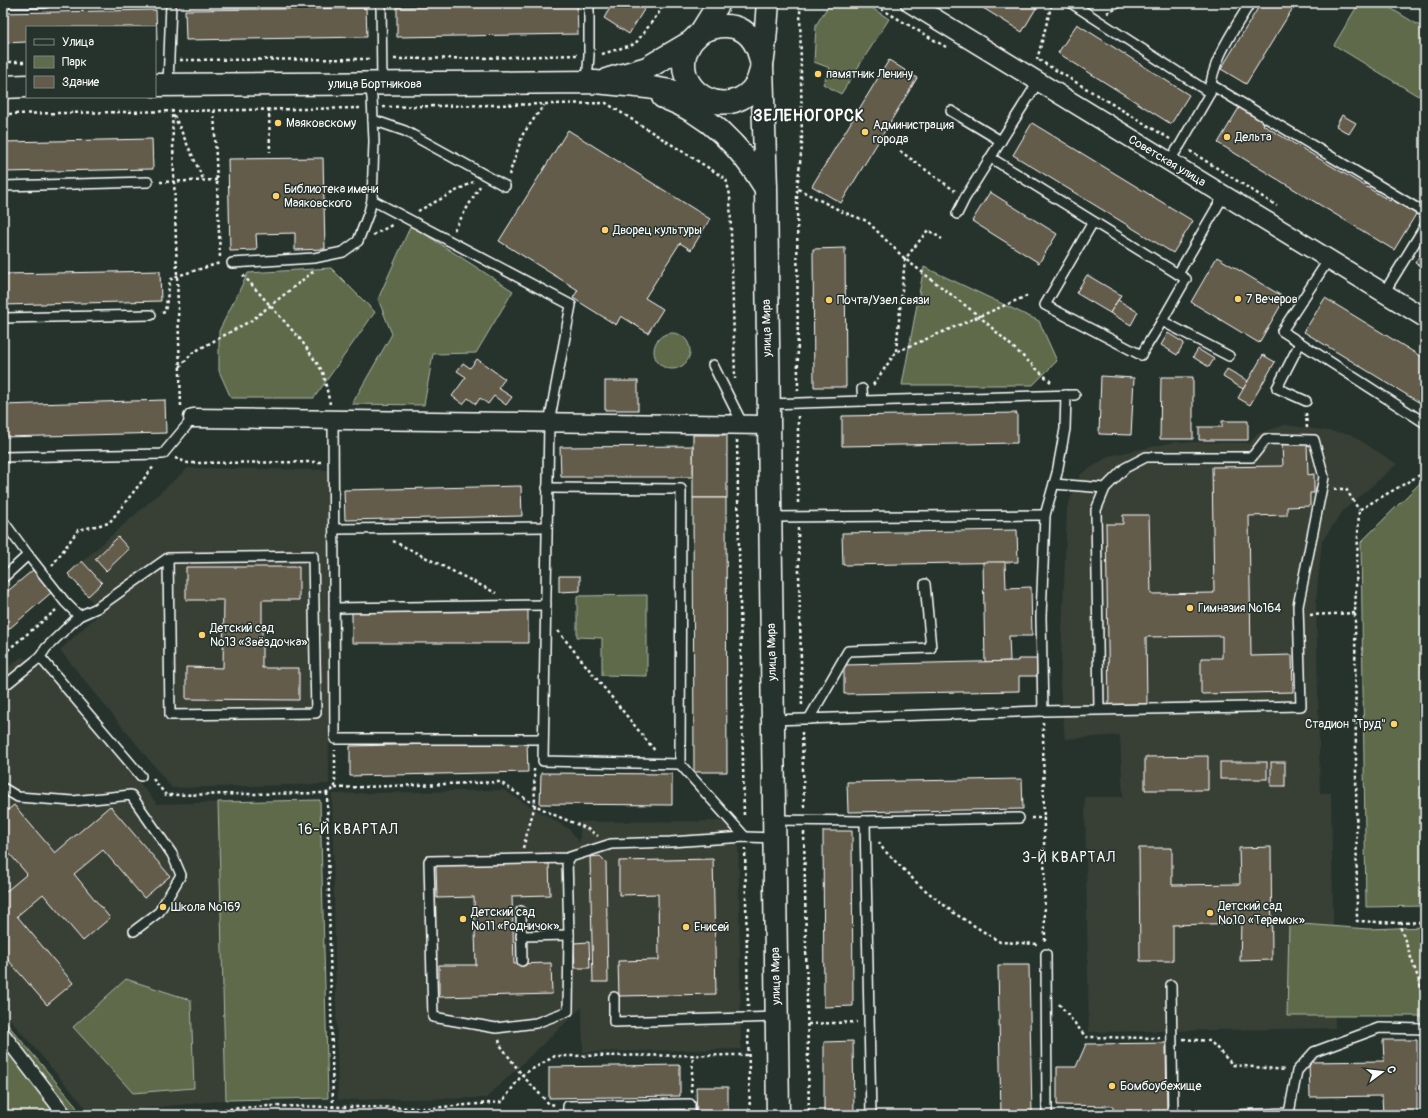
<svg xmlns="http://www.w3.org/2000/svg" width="1428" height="1118" viewBox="0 0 1428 1118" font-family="Pangolin,sans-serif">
<rect width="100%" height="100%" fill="#26332d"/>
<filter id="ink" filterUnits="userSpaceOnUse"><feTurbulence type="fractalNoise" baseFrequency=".025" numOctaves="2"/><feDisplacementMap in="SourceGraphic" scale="8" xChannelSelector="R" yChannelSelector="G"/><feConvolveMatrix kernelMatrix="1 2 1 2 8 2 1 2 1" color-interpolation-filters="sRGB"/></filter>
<g filter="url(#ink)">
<g fill="#383f36">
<path d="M1285 425 1350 434 1397 464 1343 511 1322 541 1316 601 1320 793H1331L1335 1028 1089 1032 1085 797H1123L1120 735 1065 739 1060 686 1067 508 1080 475 1109 456 1175 442 1250 443 1257 434Z"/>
<path d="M188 468 327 470 329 784 172 788 60 650 101 612 68 574Z"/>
<path d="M21 657 42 663 157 804 320 800 328 1098 226 1100 91 1114 3 1011V672Z"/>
<path d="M503 790 569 829 580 843V822L738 821 741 1049 583 1052 582 1007 486 1098 338 1100 332 794Z"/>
</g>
<g fill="#5e6b4c" stroke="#aeb5a6">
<path d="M830 3H864L889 19 841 94 823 84 830 68 814 62 816 25Z"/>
<path d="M1359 3H1382L1425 29V86L1418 96 1334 45Z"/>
<path d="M411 225 513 291 476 353 433 354 424 405 352 404 392 334 378 299Z"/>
<path d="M924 267 1039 321 1057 361 1033 385H902Z"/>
<path d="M331 268 375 312 314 398H231L219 371V331L248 273Z"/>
<circle cx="672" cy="351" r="18"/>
<path d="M1422 481H1425V906L1366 907 1361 542Z"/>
<path d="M647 595V676L602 675V638L577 637V596Z"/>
<path d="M320 800 328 1098 226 1100 218 802Z"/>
<path d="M1289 923 1368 929 1425 927V1016H1287Z"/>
<path d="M126 979 191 1000 194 1088 133 1093 73 1027Z"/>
<path d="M3 1019 73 1102 81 1115H3Z"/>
</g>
<g fill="#635b4c" stroke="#fff">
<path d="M613 3H648L629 34 604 18Z"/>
<path d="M975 3H1036L1038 5 1022 32Z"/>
<path d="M1261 3H1296L1246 84 1221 69Z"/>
<path d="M577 5 578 34 397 37V7Z"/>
<path d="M366 8 367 37 186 40 185 10Z"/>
<path d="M156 10 157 40H155V27H27V42L3 43V13Z"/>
<path d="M1077 24 1189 95 1171 124 1058 53Z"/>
<path d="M889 60 917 78 841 203 812 186Z"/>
<path d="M1243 101 1268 116 1263 125 1390 201 1396 191 1421 206 1394 250 1218 143Z"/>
<path d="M1342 115 1356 123 1349 134 1336 126Z"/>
<path d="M1032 123 1193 221 1173 253 1013 155Z"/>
<path d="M568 130 710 219 691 250 680 243 645 298 663 309 648 333 621 316 616 325 573 298 578 290 499 241Z"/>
<path d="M152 139 153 169 3 172V142Z"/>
<path d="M323 158 325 249 295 250V233L256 234 257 250 230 251 228 159Z"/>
<path d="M990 192 1057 234 1039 263 972 221Z"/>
<path d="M1425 247V269L1415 263Z"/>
<path d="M845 248 846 387H814L813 249Z"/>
<path d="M1217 257 1285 298 1259 343 1191 302Z"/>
<path d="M160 271 161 301 3 305V274Z"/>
<path d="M1087 275 1121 295 1110 313 1076 293Z"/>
<path d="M1325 298 1425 359V406L1304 332Z"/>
<path d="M1118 300 1138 312 1131 325 1110 313Z"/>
<path d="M1168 333 1184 343 1177 355 1161 345Z"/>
<path d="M1198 349 1214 359 1209 367 1193 357Z"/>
<path d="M1263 355 1275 362 1250 405 1238 398Z"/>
<path d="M477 359 505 379 498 388 512 397 506 405 494 396 488 404 480 398 476 404 468 398 463 404 452 396 466 377 457 371 463 363 470 368Z"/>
<path d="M1227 369 1248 381 1243 389 1223 377Z"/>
<path d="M1101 376 1134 378 1131 435 1099 434Z"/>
<path d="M1161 377H1193V439H1160Z"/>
<rect x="605" y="381" width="33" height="29"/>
<path d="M165 400 166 433 3 437V405Z"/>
<path d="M1017 413V443L842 446V416Z"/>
<path d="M1222 421H1248V440H1199V427H1222Z"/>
<rect x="693" y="435" width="34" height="63"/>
<path d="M1282 444H1307L1308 475 1314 474V493H1310V506L1287 507V515L1249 516 1251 656 1292 655 1293 692 1201 694V658H1222V636L1146 637 1147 704 1109 705 1106 524H1123V515H1149L1151 594 1214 593 1212 467 1283 466Z"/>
<path d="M693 446V477H561L560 447Z"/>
<path d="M521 486 522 516 345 520 344 490Z"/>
<path d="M693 498H726L727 772H694Z"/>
<path d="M1017 530 1018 562 843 565 842 533Z"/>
<path d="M118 537 129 549 106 571 95 559Z"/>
<path d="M82 561 102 583 88 596 68 574Z"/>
<path d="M983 562H1005L1006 588 1031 587 1032 636H1009L1010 661 985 662Z"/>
<path d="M186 567H299V600H262V668H299V700L186 699V667L223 668 224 600H186Z"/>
<path d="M33 570 52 592 3 634V595Z"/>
<path d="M559 576H580V591L559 592Z"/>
<path d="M528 610V643H352V611Z"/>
<path d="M1018 659H1037V676H1019V691L844 694V665L1018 661Z"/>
<path d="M527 742 528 772 350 776V746Z"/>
<path d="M1208 756V790H1145V757Z"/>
<rect x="1220" y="762" width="47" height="17"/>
<rect x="1271" y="762" width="14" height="24"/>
<path d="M541 773 672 774V805L540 804Z"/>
<path d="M1022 779 1023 809 848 812 847 782Z"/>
<path d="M14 805 55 853 110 806 170 876 144 898 103 850 74 874 110 918 83 941 43 894 17 916 73 983 47 1005 3 954V894L27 874 3 846V814Z"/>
<path d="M823 831H852L853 1006 824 1007Z"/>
<path d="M1271 847 1272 960 1240 961 1241 923 1173 925V961H1140L1139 848H1172V885L1240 884 1239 848Z"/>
<path d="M600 856 606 862 608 982H593L590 857Z"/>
<path d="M713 859 716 994 619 996 618 961 659 960 658 894 619 895V861Z"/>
<path d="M549 863 550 895 512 896 514 964 551 963 552 994 439 997V965H476L474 897 437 898 436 865Z"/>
<path d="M589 942 590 968H575L574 943Z"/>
<path d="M998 965H1029L1032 1115H1001Z"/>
<path d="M1383 1040H1417V1115H1383L1382 1096 1310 1097 1309 1062 1384 1061Z"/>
<path d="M853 1041 854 1115H824V1042Z"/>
<path d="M1166 1043 1167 1113 1164 1115H1113V1106L1057 1105V1067H1076L1086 1044Z"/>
<path d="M680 1065V1096L549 1098V1067Z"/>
<path d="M696 1087H728V1115H697Z"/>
<path d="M559 1112V1115L428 1114Z"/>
</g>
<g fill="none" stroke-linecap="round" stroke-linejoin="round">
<g stroke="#fff" stroke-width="12">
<g id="service">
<path d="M3 3H45"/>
<path d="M381 3 382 84"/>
<path d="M1071 3 1210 93C1211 61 1234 30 1250 3"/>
<path d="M587 82 589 55V3"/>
<path d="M1210 84 1425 213"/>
<path d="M168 85 171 3"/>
<path d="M951 111 1001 141"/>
<path d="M373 120 405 131 505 186"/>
<path d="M991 158 1186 279 1162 321"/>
<path d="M1169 161 1180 145 1210 93"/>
<path d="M3 186 148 182"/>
<path d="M372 200 571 305 549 423 543 761 680 764"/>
<path d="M957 214 965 198 1038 82"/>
<path d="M1093 222 1045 305 1141 355 1162 321 1229 356"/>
<path d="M1329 259 1282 331 1425 423"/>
<path d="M232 263 314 258 343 252 358 241 369 212 372 200 374 141 372 98 370 84"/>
<path d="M1178 274 1224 195"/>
<path d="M1384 293 1425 226"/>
<path d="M3 318 151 315"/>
<path d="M1300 343 1277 388 1306 401"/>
<path d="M713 365 743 425"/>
<path d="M863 401 1075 395"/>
<path d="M768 404 863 401 862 389"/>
<path d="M333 420 335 739H543"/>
<path d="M3 457 163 454 193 418"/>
<path d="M1054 484 1105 488"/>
<path d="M547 488 681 489 680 764 745 837"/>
<path d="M770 517 1045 515"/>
<path d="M3 521 28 555 3 578"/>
<path d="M334 529 547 527"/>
<path d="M28 555 65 602 79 616 46 648 40 657 141 776"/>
<path d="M334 608 546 605"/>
<path d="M79 616 97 608 168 558 313 556 316 713 170 715 168 558"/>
<path d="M3 687 40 657"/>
<path d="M1043 711 1041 617 1045 515 1057 473 1065 429 1066 395"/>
<path d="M809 719 848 651 931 648 925 584"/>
<path d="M773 720 1043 711 1301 706 1298 606 1324 477 1314 440 1266 439 1252 457H1146L1125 468 1105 488 1096 510 1099 710"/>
<path d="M3 788 18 797 73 801 131 795 172 854 181 875 159 912 134 931"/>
<path d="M774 820 865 821 1019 818"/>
<path d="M865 821 871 1115"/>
<path d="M567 858 429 861 433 1017 496 1028 536 1023 568 1011 569 935 567 858 611 844 670 842 745 837 774 838"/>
<path d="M521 911 522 961"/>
<path d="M521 936 569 935"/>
<path d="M1046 954 1047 1115"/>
<path d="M1171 985 1173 1115"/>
<path d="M614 997V1022L777 1017"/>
<path d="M568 1115V1106L690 1104V1115"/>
<path d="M1234 1115 1289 1113 1297 1071 1314 1052 1379 1028 1425 1029"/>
</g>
</g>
<g stroke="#fff" stroke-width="16">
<path id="pedestrian" d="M3 1034 65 1115"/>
</g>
<g stroke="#fff" stroke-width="21">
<g id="minor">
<path d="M910 3 1425 318"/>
<path d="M193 418 769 425"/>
</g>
</g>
<g stroke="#fff" stroke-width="25">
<g id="tertiary">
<path d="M701 32C735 17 757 31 762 67L766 188 778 1115"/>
<path d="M691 42C689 46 686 51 685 55 676 98 733 121 756 84 765 69 766 22 768 3"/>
<path d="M609 79 647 68 691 42 701 32 719 3"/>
<path d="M155 85 595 82 647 87 700 96"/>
<path d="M3 87 27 86"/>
<path d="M663 97C709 114 740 146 765 187"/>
</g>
</g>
<g stroke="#fff" stroke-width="2.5" stroke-dasharray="3 3" stroke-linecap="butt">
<path d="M871 3 946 47"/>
<path d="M1107 13 1128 3"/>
<path d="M602 54 635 44 658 14 665 3"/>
<path d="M394 59 480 58 577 55"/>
<path d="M180 60 371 59"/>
<path d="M1037 60 1052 3"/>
<path d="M1039 60 1170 139"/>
<path d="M3 62H27"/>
<path d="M383 107 606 103 726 179 730 195 735 379"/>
<path d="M269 109 270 152"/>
<path d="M214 110 220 257"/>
<path d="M3 114 360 108"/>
<path d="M900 151 955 191"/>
<path d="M1190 151 1277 206"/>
<path d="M509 175 523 134 544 105"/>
<path d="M160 182 217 180"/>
<path d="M798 189 843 212 867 221 905 259 979 316 1052 383"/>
<path d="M418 211 473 182"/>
<path d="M454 230 480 186"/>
<path d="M373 235 392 225"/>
<path d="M243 275 301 340 323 372 330 404"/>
<path d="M162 313 165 312 170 280 177 276 220 263"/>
<path d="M896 351 905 259 928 230 942 239"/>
<path d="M180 367 192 353 252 320 314 271"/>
<path d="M873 385 896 352 1029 295"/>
<path d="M798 391 797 188 802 146 800 3"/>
<path d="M181 406 172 111 204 181"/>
<path d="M1306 413 1307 428"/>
<path d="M798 416V505"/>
<path d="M737 440 744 817"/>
<path d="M175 458 188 463 321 462"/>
<path d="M1425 472 1359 510 1355 613 1357 921 1399 923 1425 998"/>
<path d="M1334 489H1346L1359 510"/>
<path d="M798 528 802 707"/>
<path d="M393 541 496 593"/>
<path d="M52 566 78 530 109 523 154 466"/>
<path d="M1310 615 1355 613"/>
<path d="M558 631 656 752"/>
<path d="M3 654 56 610"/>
<path d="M1043 722 1045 943"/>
<path d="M802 732 804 809"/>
<path d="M153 779 166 795 327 793 335 788V750"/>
<path d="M335 788 500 782 535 805 552 814 586 828 598 836"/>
<path d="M327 793 333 1108 340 1115"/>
<path d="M1031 818H1044"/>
<path d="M804 832 809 1115"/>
<path d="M879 842 883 849 919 885 954 913 1000 942 1039 944"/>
<path d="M523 848 535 805 534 769"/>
<path d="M745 848 748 1007"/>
<path d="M1400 923 1425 922"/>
<path d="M1059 1004 1086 1037 1160 1038"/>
<path d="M808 1024 857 1022"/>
<path d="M748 1030 750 1115"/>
<path d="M1183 1039 1210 1041 1233 1065 1286 1070"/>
<path d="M499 1040 501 1046 522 1075 549 1104 556 1105"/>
<path d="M691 1092 693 1055"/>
<path d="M188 1115 204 1111 268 1106 432 1108 502 1102 522 1075 555 1056 748 1055"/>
</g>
<use href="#service" stroke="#26332d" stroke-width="9"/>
<use href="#pedestrian" stroke="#26332d" stroke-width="13"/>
<use href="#minor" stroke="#26332d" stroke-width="18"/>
<use href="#tertiary" stroke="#26332d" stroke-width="22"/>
</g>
</g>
<g fill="#ffd166" stroke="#26332d" stroke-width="1.5">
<circle cx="818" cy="74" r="4"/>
<circle cx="278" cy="123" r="4"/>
<circle cx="865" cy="132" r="4"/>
<circle cx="1227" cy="137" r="4"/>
<circle cx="276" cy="196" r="4"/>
<circle cx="605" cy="230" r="4"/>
<circle cx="1238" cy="299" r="4"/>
<circle cx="829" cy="300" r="4"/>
<circle cx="1190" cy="608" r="4"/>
<circle cx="202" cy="635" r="4"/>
<circle cx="1394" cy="724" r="4"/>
<circle cx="163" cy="907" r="4"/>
<circle cx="1210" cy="913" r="4"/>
<circle cx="463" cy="919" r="4"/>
<circle cx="686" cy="927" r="4"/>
<circle cx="1112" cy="1086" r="4"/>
</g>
<g text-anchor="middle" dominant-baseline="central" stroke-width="3" stroke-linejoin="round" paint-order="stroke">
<g font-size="12" fill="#fff" stroke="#26332d" text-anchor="start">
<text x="826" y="74">памятник Ленину</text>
<text x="286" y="123">Маяковскому</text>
<text x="873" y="125">Администрация<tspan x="873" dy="14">города</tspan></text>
<text x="1235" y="137">Дельта</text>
<text x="284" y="189">Библиотека имени<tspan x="284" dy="14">Маяковского</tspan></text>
<text x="613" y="230">Дворец культуры</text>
<text x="1246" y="299">7 Вечеров</text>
<text x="837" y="300">Почта/Узел связи</text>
<text x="1198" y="608">Гимназия №164</text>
<text x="210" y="628">Детский сад<tspan x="210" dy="14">№13 «Звёздочка»</tspan></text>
<text x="1386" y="724" text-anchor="end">Стадион "Труд"</text>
<text x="1218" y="906">Детский сад<tspan x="1218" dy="14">№10 «Теремок»</tspan></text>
<text x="171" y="907">Школа №169</text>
<text x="471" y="912">Детский сад<tspan x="471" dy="14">№11 «Родничок»</tspan></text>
<text x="694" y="927">Енисей</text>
<text x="1120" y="1086">Бомбоубежище</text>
</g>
<g font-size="12" fill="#fff" stroke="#26332d">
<text x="375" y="84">улица Бортникова</text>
<text transform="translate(1167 161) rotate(31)">Советская улица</text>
<text transform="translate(767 328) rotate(-91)">улица Мира</text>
<text transform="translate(772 652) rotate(-91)">улица Мира</text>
<text transform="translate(776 976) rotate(-91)">улица Мира</text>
</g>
<g font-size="14" letter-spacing="1" fill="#fff" stroke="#26332d">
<text x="348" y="829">16-Й КВАРТАЛ</text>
<text x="1069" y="857">3-Й КВАРТАЛ</text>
</g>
<g font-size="16" font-weight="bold" letter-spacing="1" fill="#fff" stroke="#26332d">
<text x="809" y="116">ЗЕЛЕНОГОРСК</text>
</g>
</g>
<rect width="1428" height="1118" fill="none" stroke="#26332d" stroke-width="16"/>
<rect x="8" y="8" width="1412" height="1102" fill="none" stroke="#fff" stroke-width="1.5" filter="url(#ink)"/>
<rect x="26" y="26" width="130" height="72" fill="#26332d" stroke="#7d8581"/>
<rect x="34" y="39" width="20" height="6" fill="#26332d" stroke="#7d8581"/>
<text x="62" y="46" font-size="12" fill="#ffffff">Улица</text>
<rect x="34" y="56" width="20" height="12" fill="#5e6b4c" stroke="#7d8581"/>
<text x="62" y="66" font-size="12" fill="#ffffff">Парк</text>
<rect x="34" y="76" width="20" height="12" fill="#635b4c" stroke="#7d8581"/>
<text x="62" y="86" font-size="12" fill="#ffffff">Здание</text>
<g transform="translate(1382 1072) rotate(75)" stroke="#26332d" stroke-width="3" paint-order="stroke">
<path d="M0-3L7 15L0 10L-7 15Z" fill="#ffffff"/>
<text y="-6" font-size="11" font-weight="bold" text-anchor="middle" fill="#ffffff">С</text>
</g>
</svg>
